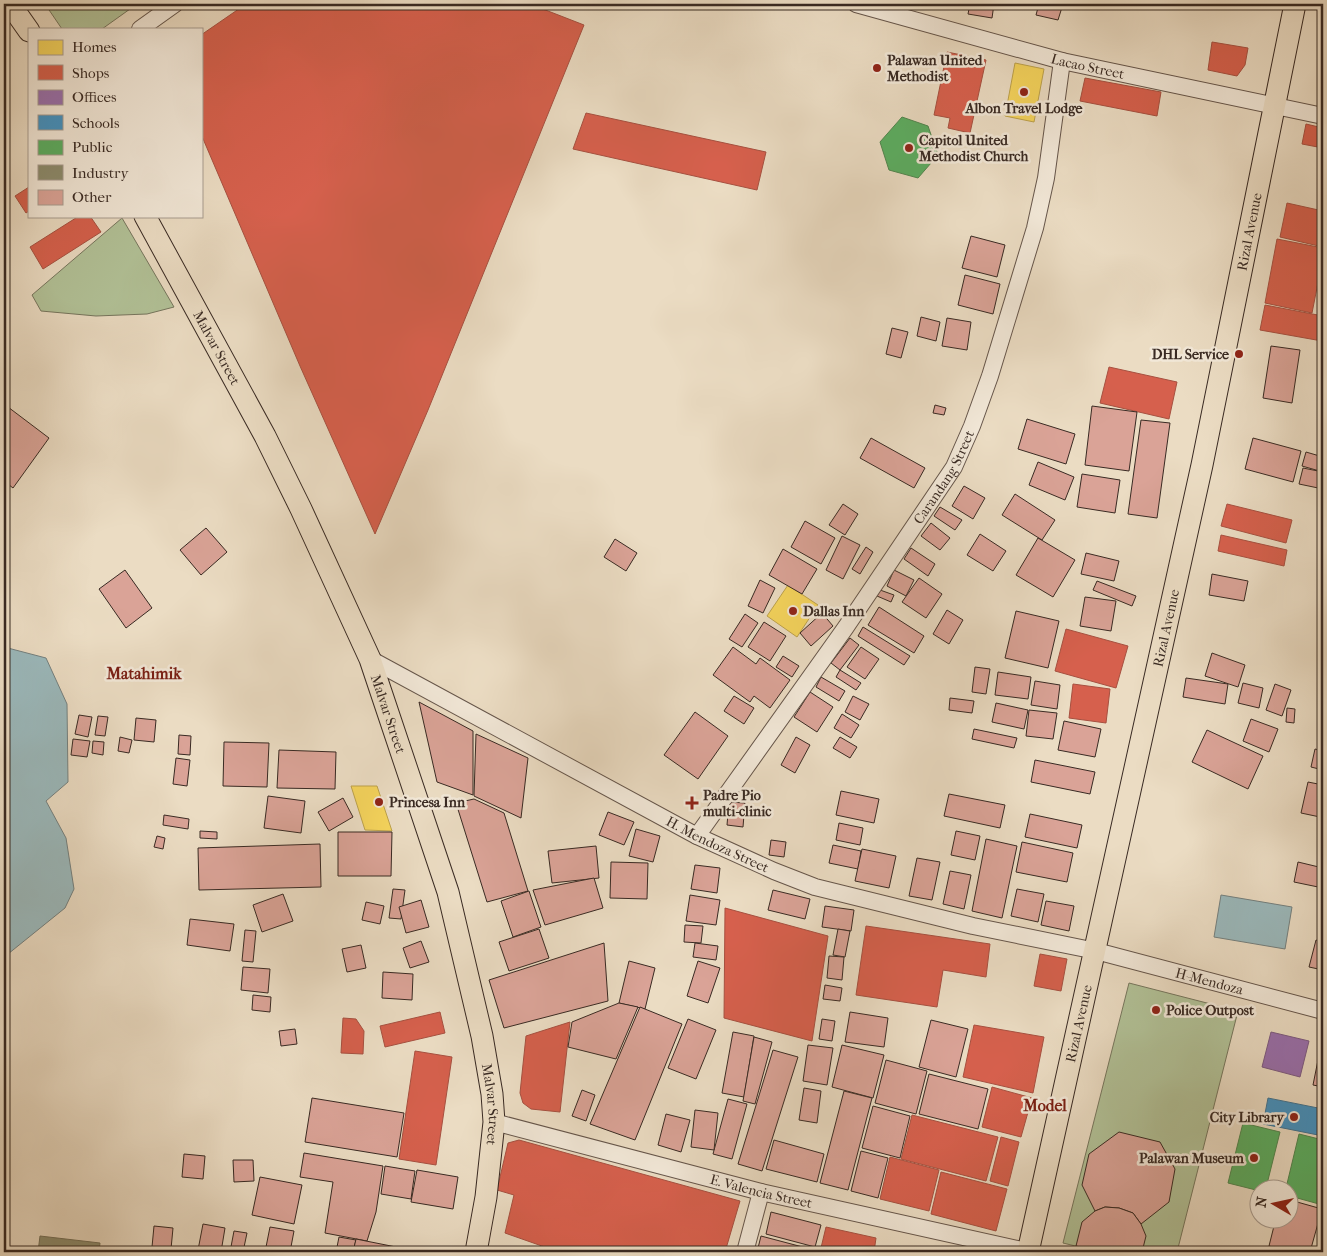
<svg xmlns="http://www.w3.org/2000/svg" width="1327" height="1256" viewBox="0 0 1327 1256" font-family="'IM FELL French Canon',serif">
<rect width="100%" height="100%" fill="#ebdcc3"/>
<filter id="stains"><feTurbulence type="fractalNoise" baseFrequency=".004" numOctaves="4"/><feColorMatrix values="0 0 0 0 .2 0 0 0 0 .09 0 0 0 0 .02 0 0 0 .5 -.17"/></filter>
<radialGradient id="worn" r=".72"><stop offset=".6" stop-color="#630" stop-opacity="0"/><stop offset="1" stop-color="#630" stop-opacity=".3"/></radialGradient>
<g fill="#b2c298" stroke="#76765e">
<path d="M45 4H137L102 29H62Z"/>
<path d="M122 218 174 307 147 314 96 316 41 311 32 295Z"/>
<path d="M1129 983 1238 1011 1177 1252H1100L1063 1243Z"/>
</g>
<g fill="#9bb9bc" stroke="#74807f">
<path d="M4 647 46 658 67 704 68 782 46 801 66 838 74 889 65 908 8 954 4 955Z"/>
<path d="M1221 895 1292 907 1285 949 1214 937Z"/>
</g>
<g fill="#f6d55c" stroke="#bda24b">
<path d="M1015 63 1044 69 1034 122 1005 116Z"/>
<path d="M788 585 818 605 797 637 767 616Z"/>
<path d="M351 786H377L392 831 365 830Z"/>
</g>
<g fill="#d6604d" stroke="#a75040">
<path d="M246 4H530L584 25 428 410 375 534 300 366 201 134V35Z"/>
<path d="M1212 42 1248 48 1245 65 1237 76 1208 70Z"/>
<path d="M947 52 986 60 970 133 948 128 950 118 934 115Z"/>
<path d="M1085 78 1161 92 1157 116 1080 101Z"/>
<path d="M586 113 766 152 757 190 573 149Z"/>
<path d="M1306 124 1323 128V148L1302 144Z"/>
<path d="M29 187V211L26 213 15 196Z"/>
<path d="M1287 203 1323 211V247L1280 237Z"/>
<path d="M79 216H90L101 232 43 269 30 247Z"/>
<path d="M1277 239 1323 248V257L1312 313 1265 303Z"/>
<path d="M1265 305 1323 316 1322 341 1260 330Z"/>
<path d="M1109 367 1177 382 1169 419 1100 403Z"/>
<path d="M1227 504 1292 520 1286 543 1221 526Z"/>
<path d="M1221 535 1287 550 1284 566 1218 551Z"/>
<path d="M1066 629 1128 646 1116 688 1055 671Z"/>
<path d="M1073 684 1110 689 1106 723 1069 718Z"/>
<path d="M725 908 828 936 812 1041 724 1018Z"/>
<path d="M866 926 990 944 986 977 943 970 937 1007 856 995Z"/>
<path d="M1040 954 1067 959 1061 991 1034 986Z"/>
<path d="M440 1012 445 1033 385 1047 380 1026Z"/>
<path d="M343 1018 356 1019 364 1031 363 1054 341 1053Z"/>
<path d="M570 1022 560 1112 531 1109 523 1103 520 1093 526 1036Z"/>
<path d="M974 1025 1044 1037 1033 1093 963 1077Z"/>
<path d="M415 1051 452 1057 436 1165 399 1159Z"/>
<path d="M992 1087 1032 1098 1021 1137 982 1127Z"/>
<path d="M912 1115 998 1137 986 1181 901 1159Z"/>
<path d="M1001 1137 1019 1142 1008 1186 990 1181Z"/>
<path d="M519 1140 740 1201 725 1252H559L505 1233 514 1195 497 1190 508 1143Z"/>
<path d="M890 1157 939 1170 929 1211 880 1199Z"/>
<path d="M941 1172 1007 1189 996 1231 931 1214Z"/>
<path d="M826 1227 876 1238 874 1252H820Z"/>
<path d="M905 1248 927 1252H905Z"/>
</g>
<path fill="#9970ab" stroke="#7c5b82" d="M1271 1032 1309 1041 1300 1077 1262 1067Z"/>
<path fill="#4393c3" stroke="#407493" d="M1268 1098 1323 1109V1136L1263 1124Z"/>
<g fill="#5aae61" stroke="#50864e">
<path d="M902 117 928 126 938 155 918 178 889 170 880 142Z"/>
<path d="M1243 1123 1280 1132 1266 1188H1260V1191L1228 1183Z"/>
<path d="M1299 1134 1323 1140V1189L1319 1204 1290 1196V1188H1286Z"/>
</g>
<path fill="#8c8c6e" stroke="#736f58" d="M40 1236 100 1243 99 1252H38Z"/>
<g fill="#daa397" stroke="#392a23">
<path d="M970 4H994L992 18 968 14Z"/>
<path d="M1039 4H1063L1058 20 1036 15Z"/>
<path d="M971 236 1005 245 997 277 962 268Z"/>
<path d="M965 275 1000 284 993 314 958 305Z"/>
<path d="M921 317 940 322 936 341 917 336Z"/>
<path d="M947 318 971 322 967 350 942 346Z"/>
<path d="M892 328 908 332 901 358 886 354Z"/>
<path d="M1271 346 1300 350 1292 403 1263 398Z"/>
<path d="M4 404 49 438 13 488 4 481Z"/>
<path d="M935 405 946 408 944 415 933 413Z"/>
<path d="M1092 406 1137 412 1129 471 1085 465Z"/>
<path d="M1027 419 1075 434 1066 464 1018 449Z"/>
<path d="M1141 420 1170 423 1157 518 1128 514Z"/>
<path d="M871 438 925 468 914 488 860 458Z"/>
<path d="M1253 438 1301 451 1293 482 1245 469Z"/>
<path d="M1306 452 1323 457V472L1302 466Z"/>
<path d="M1038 462 1074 477 1065 500 1029 485Z"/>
<path d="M1303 468 1323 472V489L1299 484Z"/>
<path d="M1082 474 1120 480 1115 513 1077 507Z"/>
<path d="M964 486 985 498 973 519 952 506Z"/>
<path d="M1015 494 1055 520 1042 540 1002 515Z"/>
<path d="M843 504 858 514 845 535 829 525Z"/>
<path d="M940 507 962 520 955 530 934 516Z"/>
<path d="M805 521 835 538 821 564 791 547Z"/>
<path d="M931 523 950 538 940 550 921 536Z"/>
<path d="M206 528 227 552 201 575 180 550Z"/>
<path d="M980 534 1006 551 993 571 967 555Z"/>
<path d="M842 536 860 545 843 579 826 570Z"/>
<path d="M1038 538 1075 560 1053 597 1016 575Z"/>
<path d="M615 539 637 553 626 571 604 557Z"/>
<path d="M866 547 873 552 860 574 852 569Z"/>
<path d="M911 548 935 564 928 576 904 559Z"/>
<path d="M783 549 817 569 802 594 769 575Z"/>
<path d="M1086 553 1119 561 1114 581 1081 574Z"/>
<path d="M125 570 152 608 126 628 99 589Z"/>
<path d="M894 570 914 580 906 596 887 586Z"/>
<path d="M1212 574 1248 581 1244 601 1209 595Z"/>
<path d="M919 578 942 594 926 618 902 602Z"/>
<path d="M760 580 775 588 763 613 748 606Z"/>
<path d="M1097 581 1136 596 1132 606 1093 590Z"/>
<path d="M880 590 894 595 891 602 877 596Z"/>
<path d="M1085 597 1116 601 1111 631 1080 626Z"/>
<path d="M879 607 924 636 914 653 868 625Z"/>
<path d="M947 610 963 620 949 644 933 634Z"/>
<path d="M1016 611 1059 621 1048 668 1005 658Z"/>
<path d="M822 613 833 626 811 646 800 633Z"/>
<path d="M745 614 758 623 742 647 729 639Z"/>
<path d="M764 622 786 636 770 661 748 647Z"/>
<path d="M863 627 910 656 904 665 858 636Z"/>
<path d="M850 638 859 645 840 670 831 663Z"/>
<path d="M733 647 756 664 760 658 790 680 770 708 754 696 750 702 713 675Z"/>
<path d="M861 647 879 659 865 679 847 667Z"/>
<path d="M1212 653 1245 665 1238 687 1205 676Z"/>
<path d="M783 656 799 666 792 677 776 667Z"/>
<path d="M975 667 990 669 986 694 972 692Z"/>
<path d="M840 670 861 683 856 690 836 677Z"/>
<path d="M998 672 1031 677 1028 699 995 695Z"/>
<path d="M821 677 845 691 839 701 816 687Z"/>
<path d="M1186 678 1228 684 1225 704 1183 697Z"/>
<path d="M1035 681 1060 685 1057 709 1031 705Z"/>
<path d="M1243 683 1263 688 1259 708 1238 703Z"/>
<path d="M1275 684 1291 690 1282 716 1266 710Z"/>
<path d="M810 692 833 707 817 732 794 717Z"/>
<path d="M734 696 754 708 744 724 724 711Z"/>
<path d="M853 696 869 704 860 720 845 712Z"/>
<path d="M950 698 974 701 972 713 949 710Z"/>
<path d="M419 702 473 731V795L437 782Z"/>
<path d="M996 703 1028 710 1024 729 992 722Z"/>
<path d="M1287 708 1295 709 1294 723 1286 722Z"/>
<path d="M1029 710 1057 713 1053 739 1026 736Z"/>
<path d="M695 712 728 736 698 779 664 755Z"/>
<path d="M842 714 859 725 851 738 834 728Z"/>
<path d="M79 715 92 717 88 737 75 734Z"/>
<path d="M98 716 108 717 105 736 95 735Z"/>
<path d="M136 718 156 720 154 742 134 740Z"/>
<path d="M1251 719 1278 729 1269 752 1243 741Z"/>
<path d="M1064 721 1101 729 1095 757 1058 750Z"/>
<path d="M974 729 1017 738 1014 748 972 739Z"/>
<path d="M1207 730 1263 756 1248 789 1192 762Z"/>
<path d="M476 734 528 758 521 818 474 796Z"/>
<path d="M179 735 191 736 190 755 178 754Z"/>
<path d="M120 737 132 740 129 753 118 751Z"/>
<path d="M796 737 810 745 795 773 781 765Z"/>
<path d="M840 737 857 747 850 758 833 748Z"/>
<path d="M73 739 90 741 87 757 71 755Z"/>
<path d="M93 741 104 742 103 755 92 753Z"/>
<path d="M224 742 269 743 267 787 223 786Z"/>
<path d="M1315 749 1323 751V770L1311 767Z"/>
<path d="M279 750 336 752 335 789 277 788Z"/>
<path d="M176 758 190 760 187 786 173 784Z"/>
<path d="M1035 760 1095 772 1090 794 1031 782Z"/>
<path d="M1308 782 1323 785V803L1320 817 1301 813Z"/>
<path d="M841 791 879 799 874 823 836 815Z"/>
<path d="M949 794 1005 805 1000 828 944 816Z"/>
<path d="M268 796 305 801 301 833 264 828Z"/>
<path d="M343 798 353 817 329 831 318 812Z"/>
<path d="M474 799 504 813 528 891 487 902 456 803Z"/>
<path d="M729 802 745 803 743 827 727 825Z"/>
<path d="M608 812 634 822 624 845 599 835Z"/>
<path d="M1030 814 1082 825 1077 848 1025 837Z"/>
<path d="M164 815 189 819 188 829 163 825Z"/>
<path d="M839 823 863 828 860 845 836 840Z"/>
<path d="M636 829 660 836 653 862 629 856Z"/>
<path d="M200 831 217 832V839L200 838Z"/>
<path d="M956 831 980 836 975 860 951 855Z"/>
<path d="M338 832H392L391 876H338Z"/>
<path d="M157 836 165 838 163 849 154 847Z"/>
<path d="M986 839 1017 846 1002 918 972 911Z"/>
<path d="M771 840 786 842 784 857 769 855Z"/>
<path d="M1022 842 1073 853 1067 882 1016 872Z"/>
<path d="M320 844 321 887 199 890 198 848Z"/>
<path d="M833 845 861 851 858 869 829 863Z"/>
<path d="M596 846 599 878 552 883 548 851Z"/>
<path d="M862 849 896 856 889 888 855 881Z"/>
<path d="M917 858 940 862 932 900 909 896Z"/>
<path d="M611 862 648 863 647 899 610 898Z"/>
<path d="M1298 862 1323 868V888L1294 882Z"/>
<path d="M695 865 720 868 717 893 691 889Z"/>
<path d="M950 871 971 875 964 909 943 904Z"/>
<path d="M594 878 603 908 545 925 533 890Z"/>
<path d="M393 889 405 890 401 919 389 918Z"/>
<path d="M1017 889 1044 894 1038 922 1011 916Z"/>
<path d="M773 890 810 899 805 919 768 910Z"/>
<path d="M529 891 541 927 513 937 501 901Z"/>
<path d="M283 894 293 921 262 932 253 905Z"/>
<path d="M690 895 720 900 716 925 686 921Z"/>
<path d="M421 900 429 927 406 933 399 907Z"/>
<path d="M1046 901 1074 906 1069 931 1041 925Z"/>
<path d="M366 902 384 906 380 924 362 920Z"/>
<path d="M825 906 854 910 851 931 822 927Z"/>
<path d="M190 919 234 924 230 951 187 945Z"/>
<path d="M685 925 703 926 701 943 684 942Z"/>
<path d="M539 929 549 958 509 971 499 942Z"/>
<path d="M838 929 850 931 845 957 833 955Z"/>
<path d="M245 930 256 931 253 962 242 961Z"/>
<path d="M1316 940 1323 942V970L1309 967Z"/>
<path d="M421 941 429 962 410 968 403 948Z"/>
<path d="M604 943 608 1001 504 1028 489 980Z"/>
<path d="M695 943 718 946 716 960 693 957Z"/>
<path d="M361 945 366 968 347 972 342 949Z"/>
<path d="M829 956 844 957 842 980 827 978Z"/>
<path d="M629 961 655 968 645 1009 619 1003Z"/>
<path d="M698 961 720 968 708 1003 687 996Z"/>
<path d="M243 967 270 969 268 993 241 990Z"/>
<path d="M383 972 413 974 412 1000 382 998Z"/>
<path d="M825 985 842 988 840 1001 823 999Z"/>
<path d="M253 995 271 997 270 1012 252 1010Z"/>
<path d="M619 1003 638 1007 616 1059 568 1047 572 1022Z"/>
<path d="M640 1007 682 1024 635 1140 590 1124Z"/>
<path d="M850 1012 888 1018 884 1047 845 1042Z"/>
<path d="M688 1019 716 1030 696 1079 668 1068Z"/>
<path d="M822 1019 835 1021 832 1041 819 1039Z"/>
<path d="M931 1020 968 1029 956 1077 919 1067Z"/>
<path d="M295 1029 297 1044 281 1046 279 1031Z"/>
<path d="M733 1032 754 1036 744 1097 722 1093Z"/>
<path d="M754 1037 772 1042 755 1104 743 1101Z"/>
<path d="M808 1045 833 1048 827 1085 803 1081Z"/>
<path d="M842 1045 884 1055 873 1098 832 1087Z"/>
<path d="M773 1050 798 1057 762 1171 738 1164Z"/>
<path d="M1320 1050 1323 1051V1087L1313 1085Z"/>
<path d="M886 1060 927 1071 916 1114 875 1103Z"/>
<path d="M929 1074 988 1089 978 1129 919 1114Z"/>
<path d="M804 1088 821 1091 817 1123 799 1120Z"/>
<path d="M582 1090 595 1095 586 1121 572 1116Z"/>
<path d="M844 1091 872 1098 848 1190 820 1183Z"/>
<path d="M312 1098 404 1113 397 1157 305 1142Z"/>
<path d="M728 1099 747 1104 732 1159 713 1154Z"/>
<path d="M873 1106 910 1116 900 1158 862 1148Z"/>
<path d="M695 1110 718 1113 714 1150 691 1147Z"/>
<path d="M666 1114 690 1120 681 1152 658 1145Z"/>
<path d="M1119 1132 1160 1142 1175 1169 1169 1202 1141 1224 1133 1213 1119 1208 1105 1207 1095 1211 1082 1185 1089 1154Z"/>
<path d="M774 1140 824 1154 817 1182 766 1169Z"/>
<path d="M861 1151 888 1158 878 1198 851 1191Z"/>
<path d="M304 1153 383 1166 376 1212 367 1241 325 1233 333 1182 300 1177Z"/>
<path d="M184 1154 205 1156 203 1179 182 1177Z"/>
<path d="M233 1160H253L254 1181 234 1182Z"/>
<path d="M385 1166 415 1171 411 1199 381 1194Z"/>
<path d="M417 1170 458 1177 453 1209 411 1202Z"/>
<path d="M260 1177 302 1185 294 1224 252 1215Z"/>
<path d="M1290 1200 1322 1209 1310 1252H1292L1269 1246 1276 1218H1290Z"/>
<path d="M1105 1207 1119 1208 1133 1213 1141 1224 1146 1236 1142 1252H1103L1076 1246 1082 1222 1095 1211Z"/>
<path d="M771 1212 821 1225 815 1247 766 1234Z"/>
<path d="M203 1224 225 1228 221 1252 198 1250Z"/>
<path d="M154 1226 173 1228 171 1249 152 1247Z"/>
<path d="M270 1227 294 1231 290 1252H265Z"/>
<path d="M234 1231 247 1233 243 1252H230Z"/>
<path d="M761 1236 814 1250V1252H757Z"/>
<path d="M339 1237 356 1240 353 1252H336Z"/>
<path d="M356 1239 411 1250 410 1252H353Z"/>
</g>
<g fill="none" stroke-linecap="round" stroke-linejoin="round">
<g stroke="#66564b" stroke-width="18">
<g id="minor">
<path id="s1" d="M856 4 1062 61 1323 116"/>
<path d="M140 29 175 4"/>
<path id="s2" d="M370 659 697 836 774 871 815 887 973 926 1096 951 1323 1011"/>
<path id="s3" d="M697 836 846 627 954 467 972 426 990 376 1035 228 1046 178 1062 61"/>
<path id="s4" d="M494 1122 761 1192 1031 1252"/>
<path d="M745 1252 761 1192"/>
</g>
</g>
<g stroke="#392a23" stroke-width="23">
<g id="major">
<path d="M10 4 29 31"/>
<path id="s5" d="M145 216 265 436 301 509 370 659 448 892 482 1036 492 1094 494 1122 486 1197 476 1252"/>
<path id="s6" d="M1028 1252 1202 465 1295 4"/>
</g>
</g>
<use href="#minor" stroke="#f2e8d8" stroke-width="16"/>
<use href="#major" stroke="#ebdcc3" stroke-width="21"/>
</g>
<g fill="#8f2418" stroke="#f2e8d8" stroke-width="2">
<circle cx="877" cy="68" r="5"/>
<circle cx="1024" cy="92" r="5"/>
<circle cx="909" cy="148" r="5"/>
<circle cx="1239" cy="354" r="5"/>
<circle cx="793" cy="611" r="5"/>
<circle cx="379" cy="802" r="5"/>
<path d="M689.5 795.5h5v5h5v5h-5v5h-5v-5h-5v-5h5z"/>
<circle cx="1156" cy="1010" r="5"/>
<circle cx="1294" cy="1117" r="5"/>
<circle cx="1254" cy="1158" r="5"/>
</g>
<g text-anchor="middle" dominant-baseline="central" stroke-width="5" stroke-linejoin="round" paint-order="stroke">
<g font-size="14" font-weight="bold" fill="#392a23" stroke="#f2e8d8" text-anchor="start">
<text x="887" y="60">Palawan United<tspan x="887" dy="16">Methodist</tspan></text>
<text x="1024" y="108" text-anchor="middle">Albon Travel Lodge</text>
<text x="919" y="140">Capitol United<tspan x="919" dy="16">Methodist Church</tspan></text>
<text x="1229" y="354" text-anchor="end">DHL Service</text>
<text x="803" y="611">Dallas Inn</text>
<text x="703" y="795">Padre Pio<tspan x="703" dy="16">multi-clinic</tspan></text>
<text x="389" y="802">Princesa Inn</text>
<text x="1166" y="1010">Police Outpost</text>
<text x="1284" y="1117" text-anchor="end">City Library</text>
<text x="1244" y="1158" text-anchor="end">Palawan Museum</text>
</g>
<g font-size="14" fill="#392a23" stroke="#f2e8d8">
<text stroke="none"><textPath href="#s1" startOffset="240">Lacao Street</textPath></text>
<text stroke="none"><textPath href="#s6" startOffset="1044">Rizal Avenue</textPath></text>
<text stroke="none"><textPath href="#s5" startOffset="150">Malvar Street</textPath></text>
<text stroke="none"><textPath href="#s3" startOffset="436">Carandang Street</textPath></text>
<text stroke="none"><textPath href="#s6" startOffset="639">Rizal Avenue</textPath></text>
<text stroke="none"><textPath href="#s5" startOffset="555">Malvar Street</textPath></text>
<text stroke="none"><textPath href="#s2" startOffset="394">H. Mendoza Street</textPath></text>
<text stroke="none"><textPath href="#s2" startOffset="906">H-Mendoza</textPath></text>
<text stroke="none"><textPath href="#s6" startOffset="234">Rizal Avenue</textPath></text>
<text stroke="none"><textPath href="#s5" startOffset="960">Malvar Street</textPath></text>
<text stroke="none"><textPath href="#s4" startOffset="276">E. Valencia Street</textPath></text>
</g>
<g font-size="16" font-weight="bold" fill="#7a1f14" stroke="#f2e8d8">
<text x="144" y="673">Matahimik</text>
<text x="1045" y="1105">Model</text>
</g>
</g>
<rect width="1327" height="1256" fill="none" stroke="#ebdcc3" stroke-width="20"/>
<rect x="5" y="5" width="1317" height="1246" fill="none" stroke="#392a23" stroke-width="2.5"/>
<rect x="10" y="10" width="1307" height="1236" fill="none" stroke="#392a23"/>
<rect x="28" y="28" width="175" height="190" fill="#f2e8d8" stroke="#a89c90"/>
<rect x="38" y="40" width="25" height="15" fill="#f6d55c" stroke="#a89c90"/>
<text x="72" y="52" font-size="15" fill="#392a23">Homes</text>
<rect x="38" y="65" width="25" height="15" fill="#d6604d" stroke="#a89c90"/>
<text x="72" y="78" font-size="15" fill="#392a23">Shops</text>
<rect x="38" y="90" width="25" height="15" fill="#9970ab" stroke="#a89c90"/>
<text x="72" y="102" font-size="15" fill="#392a23">Offices</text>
<rect x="38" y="115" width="25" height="15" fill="#4393c3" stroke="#a89c90"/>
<text x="72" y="128" font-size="15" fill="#392a23">Schools</text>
<rect x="38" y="140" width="25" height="15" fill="#5aae61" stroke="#a89c90"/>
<text x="72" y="152" font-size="15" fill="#392a23">Public</text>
<rect x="38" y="165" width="25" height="15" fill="#8c8c6e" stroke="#a89c90"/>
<text x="72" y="178" font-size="15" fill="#392a23">Industry</text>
<rect x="38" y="190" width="25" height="15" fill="#daa397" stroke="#a89c90"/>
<text x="72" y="202" font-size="15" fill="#392a23">Other</text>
<g transform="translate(1274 1204) rotate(279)"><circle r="24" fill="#f2e8d8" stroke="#a89c90"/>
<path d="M0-4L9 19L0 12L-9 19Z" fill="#8f2418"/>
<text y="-8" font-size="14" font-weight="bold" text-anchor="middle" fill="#392a23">N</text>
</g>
<rect width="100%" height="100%" filter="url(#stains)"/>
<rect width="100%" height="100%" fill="url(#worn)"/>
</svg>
